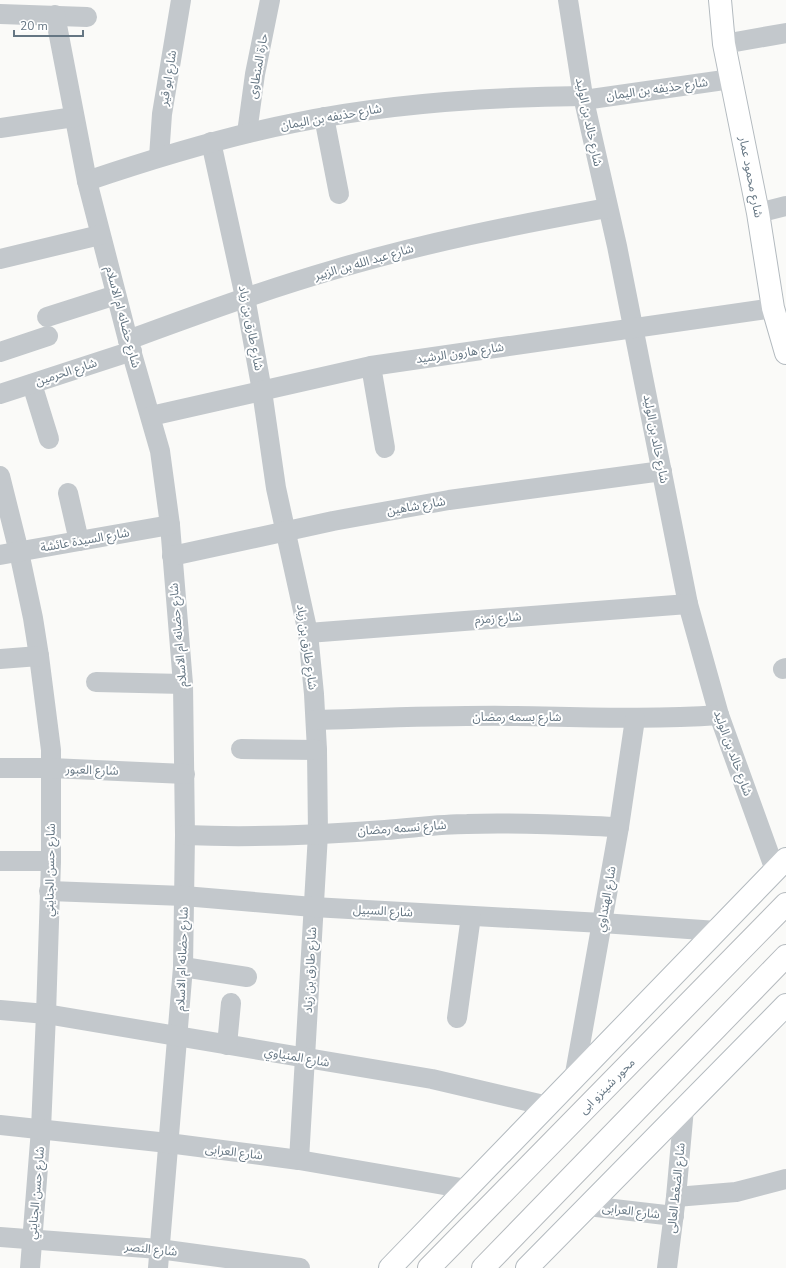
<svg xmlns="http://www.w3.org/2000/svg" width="786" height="1268" viewBox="0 0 786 1268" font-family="'Nunito Sans','Noto Sans Arabic',sans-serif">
<rect width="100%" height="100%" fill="#fafaf8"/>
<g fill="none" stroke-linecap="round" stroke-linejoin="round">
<g stroke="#b3babf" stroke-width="24">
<g id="secondary">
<path d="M720 0 724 44 758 213 773 308 786 353"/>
<path d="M390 1268 786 859"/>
<path d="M527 1268 786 1005"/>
</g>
</g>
<g stroke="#b5babe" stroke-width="24">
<g id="primary">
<path d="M429 1268 786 904"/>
<path d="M483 1268 786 956"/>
</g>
</g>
<g stroke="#c3c8cc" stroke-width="20">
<path d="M568 0 583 96 617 246 688 604 719 715 775 870"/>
<path d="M0 14 87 17"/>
<path d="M55 15 87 181 128 340 160 451 170 525 183 684 185 835 183 967 158 1268"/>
<path d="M724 44 786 33"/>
<path d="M584 100 731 79"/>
<path d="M324 117 339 194"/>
<path d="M0 128 74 117"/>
<path d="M247 133 255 74 270 0"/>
<path d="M211 142 245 297 262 391 276 488 308 633 314 694 317 750 318 834 299 1160"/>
<path d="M159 157 162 114 181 0"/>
<path d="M87 181C155 158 223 137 294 123 389 103 486 97 583 96"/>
<path d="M758 213 786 206"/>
<path d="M0 259 100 235"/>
<path d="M47 317 116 295"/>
<path d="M128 340C196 315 264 290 333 270 423 243 515 225 607 208"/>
<path d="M0 352 48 336"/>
<path d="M371 366 385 448"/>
<path d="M32 384 49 439"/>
<path d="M0 394 132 351"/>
<path d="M151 416 371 366 773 308"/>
<path d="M0 476 19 552 33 618 39 656 51 750V861L46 1014 41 1129 30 1268"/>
<path d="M68 493 79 541"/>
<path d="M0 555 170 525"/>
<path d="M172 556 333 521 449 500 662 471"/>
<path d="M308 633 688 604"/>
<path d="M0 659 39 656"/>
<path d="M783 669 786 668"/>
<path d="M96 682 183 684"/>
<path d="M316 720C383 718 449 715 516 716 584 717 650 720 719 715"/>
<path d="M241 749 317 750"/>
<path d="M0 768H51L185 774"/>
<path d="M185 835C252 838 319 835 385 830 413 828 440 824 467 824 518 822 568 825 619 827"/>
<path d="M0 861H51"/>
<path d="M49 891 184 896 313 907 602 923 717 931"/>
<path d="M183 967 247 977"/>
<path d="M0 1010 46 1014 432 1079 548 1106"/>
<path d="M457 1018 471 916"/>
<path d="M227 1045 231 1003"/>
<path d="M574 1079 619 827 635 719"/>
<path d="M0 1125 168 1143 299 1160 467 1189"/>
<path d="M676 1197 736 1192 786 1179"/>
<path d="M588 1206 674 1216"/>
<path d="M0 1237 159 1249 300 1268"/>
<path d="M667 1268 676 1197 684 1108"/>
</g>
<use href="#secondary" stroke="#fff" stroke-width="22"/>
<use href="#primary" stroke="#fff" stroke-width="22"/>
</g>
<g text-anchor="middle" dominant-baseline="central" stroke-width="4" stroke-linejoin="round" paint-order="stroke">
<g font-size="12" fill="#657683" stroke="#fff">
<text transform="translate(258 66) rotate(-80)">حارة المنطاوى</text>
<text transform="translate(168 78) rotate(-81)">شارع ابو قير</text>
<text transform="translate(657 89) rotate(-8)">شارع حذيفه بن اليمان</text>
<text transform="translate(331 117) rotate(-10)">شارع حذيفه بن اليمان</text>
<text transform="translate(589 122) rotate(78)">شارع خالد بن الوليد</text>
<text transform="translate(751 177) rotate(79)">شارع محمود عمار</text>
<text transform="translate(364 262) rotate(-16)">شارع عبد الله بن الزبير</text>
<text transform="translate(123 317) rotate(75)">شارع حضانه ام الاسلام</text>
<text transform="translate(251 328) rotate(79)">شارع طارق بن زياد</text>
<text transform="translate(460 353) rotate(-8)">شارع هارون الرشيد</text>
<text transform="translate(66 372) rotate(-18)">شارع الحرمين</text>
<text transform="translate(656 439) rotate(79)">شارع خالد بن الوليد</text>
<text transform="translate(416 506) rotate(-10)">شارع شاهين</text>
<text transform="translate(85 540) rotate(-10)">شارع السيدة عائشة</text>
<text transform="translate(498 618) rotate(-4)">شارع زمزم</text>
<text transform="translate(178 635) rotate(-95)">شارع حضانه ام الاسلام</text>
<text transform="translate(307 647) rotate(82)">شارع طارق بن زياد</text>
<text x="517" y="717">شارع بسمه رمضان</text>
<text transform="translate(733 753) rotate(70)">شارع خالد بن الوليد</text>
<text transform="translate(92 770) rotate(2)">شارع العبور</text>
<text transform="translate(402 828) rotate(-4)">شارع نسمه رمضان</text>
<text transform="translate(50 870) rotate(-89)">شارع حسن الجنايني</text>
<text transform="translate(606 899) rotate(-80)">شارع الهنداوي</text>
<text transform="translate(383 911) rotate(3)">شارع السبيل</text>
<text transform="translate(182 959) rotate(-88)">شارع حضانه ام الاسلام</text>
<text transform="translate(310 970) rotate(-87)">شارع طارق بن زياد</text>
<text transform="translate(297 1057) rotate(10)">شارع المنياوي</text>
<text transform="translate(607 1086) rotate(-45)">محور شينزو ابى</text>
<text transform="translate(234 1152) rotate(7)">شارع العرابى</text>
<text transform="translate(676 1188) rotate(-84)">شارع الضغط العالى</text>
<text transform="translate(36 1193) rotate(-85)">شارع حسن الجنايني</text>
<text transform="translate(631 1211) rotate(7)">شارع العرابى</text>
<text transform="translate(151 1249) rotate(6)">شارع النصر</text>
</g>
</g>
<path d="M14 30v6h69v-6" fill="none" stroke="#657683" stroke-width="2"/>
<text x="20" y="30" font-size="12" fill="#657683" stroke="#ffffff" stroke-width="3" paint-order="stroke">20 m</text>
</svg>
